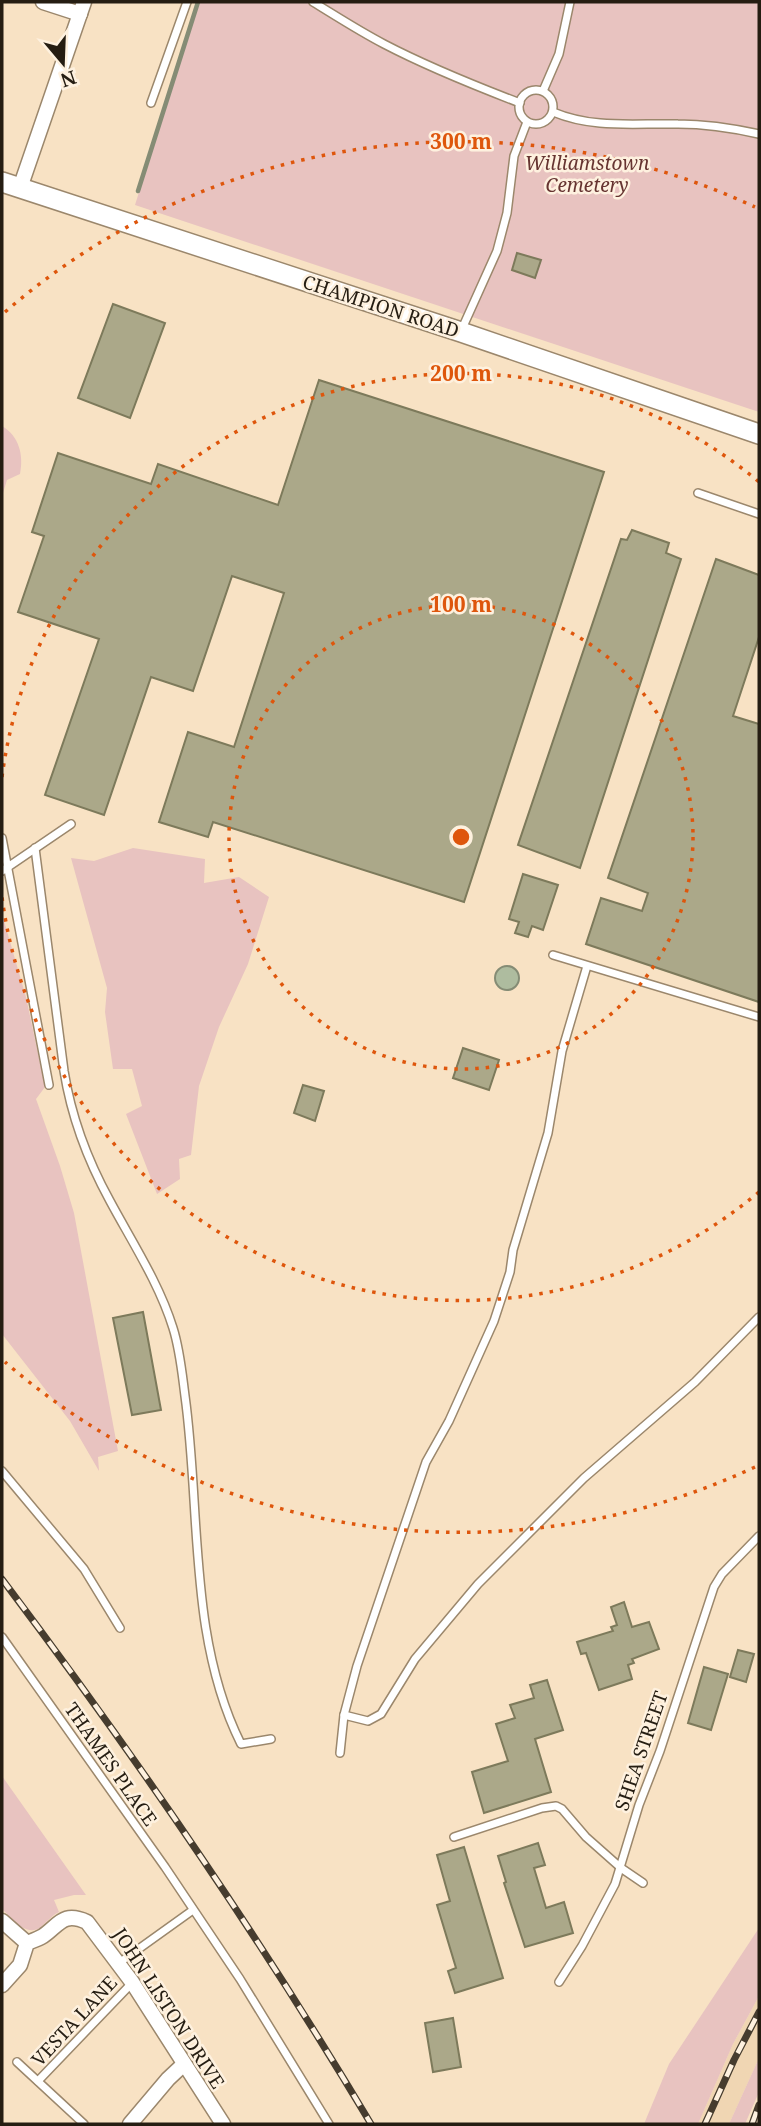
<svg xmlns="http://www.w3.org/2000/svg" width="761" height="2126" viewBox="0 0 761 2126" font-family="'Noto Serif',serif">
<rect width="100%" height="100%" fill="#f8e2c4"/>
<path fill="#f0d6b3" d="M759 1996V2058L729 2124H698L733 2044Z"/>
<g fill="#e8c3c0">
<path d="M198 2H759V412L135 205Z"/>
<path d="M2 426C19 436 24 455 20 474L7 480 2 496Z"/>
<path d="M133 848 205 859 204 883 239 877 269 897 248 964 219 1027 199 1086 191 1155 179 1159 180 1179 157 1194 126 1114 142 1106 132 1069H113L105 1012 107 988 71 858 94 861Z"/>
<path d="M2 914 26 997 45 1087 36 1099 60 1166 74 1213 118 1451 98 1457 99 1471 70 1421 2 1334Z"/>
<path d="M2 1776 86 1895H74L54 1900 59 1912C51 1916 47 1922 41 1927 26 1938 12 1918 2 1909Z"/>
<path d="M759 1928V1996L733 2044 698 2124H644L669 2064Z"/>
<path d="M759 2058V2092L745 2124H729Z"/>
</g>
<circle fill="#aebc9f" stroke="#858c75" stroke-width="2" cx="507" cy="978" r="12"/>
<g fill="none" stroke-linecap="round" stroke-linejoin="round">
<path stroke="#858c75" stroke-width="4.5" d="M138 191 198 2"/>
</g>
<g fill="#aba889" stroke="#7d7a5b" stroke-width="2">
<path d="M517 253 541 260 535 278 512 270Z"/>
<path d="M113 304 165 323 130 418 78 398Z"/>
<path d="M319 380 604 472 464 902 213 822 208 837 159 822 188 732 234 747 284 593 232 576 193 691 151 677 104 815 45 795 99 639 18 612 44 536 32 532 58 453 151 484 158 464 278 505Z"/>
<path d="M632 530 669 543 666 553 681 559 580 868 518 845 621 539 627 540Z"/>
<path d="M716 559 759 575V637L733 716 759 724V1002L586 944 601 898 642 911 648 893 608 878Z"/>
<path d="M523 874 558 885 543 930 532 926 528 937 515 933 519 922 509 919Z"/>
<path d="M463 1048 499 1060 489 1090 453 1078Z"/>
<path d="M303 1085 324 1091 315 1121 294 1113Z"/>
<path d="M143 1312 161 1410 132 1415 113 1318Z"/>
<path d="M624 1602 632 1627 649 1622 659 1649 632 1659 634 1663 628 1665 632 1679 599 1690 586 1653 581 1654 577 1642 613 1631 611 1627 617 1625 611 1607Z"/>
<path d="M738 1650 754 1654 746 1682 730 1677Z"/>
<path d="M704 1667 728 1674 711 1730 688 1723Z"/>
<path d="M547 1680 563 1730 535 1739 551 1792 484 1813 472 1772 508 1761 496 1724 515 1718 510 1705 534 1698 530 1685Z"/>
<path d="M538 1843 545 1865 534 1868 546 1908 564 1902 573 1933 525 1947 504 1883 506 1882 498 1856Z"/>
<path d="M464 1847 503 1978 455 1993 448 1971 456 1968 437 1905 450 1901 437 1855Z"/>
<path d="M453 2018 461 2067 433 2072 425 2023Z"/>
</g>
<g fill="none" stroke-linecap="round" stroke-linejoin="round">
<g stroke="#9b876c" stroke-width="10">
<g id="lane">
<path d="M313 2C336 16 359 31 384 44 428 67 473 85 520 103"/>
<circle cx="536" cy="107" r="17"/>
<path d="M543 91 559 54 570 2"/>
<path d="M151 103 187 2"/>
<path d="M553 112C594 129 634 123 678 124 705 124 732 128 759 134"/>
<path d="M461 331 497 251 507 213 514 156 527 122"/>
<path d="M698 493 759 514"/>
<path d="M2 838 49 1085"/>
<path d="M35 848 64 1071C71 1115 88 1161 110 1201 132 1242 159 1283 173 1328 180 1350 182 1373 185 1396 201 1511 188 1638 241 1744L271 1739"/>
<path d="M2 871 71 824"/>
<path d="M553 955 759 1017"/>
<path d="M587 966 562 1051 548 1133 513 1250 510 1272 494 1321 449 1421 426 1462 357 1666 344 1715 368 1721 381 1714 415 1659 478 1584 584 1478 695 1382 759 1317"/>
<path d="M2 1471 84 1569 120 1628"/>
<path d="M2 1637 165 1867 240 1979 329 2124"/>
<path d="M340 1753 344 1715"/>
<path d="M454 1837 542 1808 556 1806 562 1809 586 1837 621 1868 643 1883"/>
<path d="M119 1963 193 1910"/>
<path d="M559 1982 582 1946 615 1884 639 1805 660 1751 714 1587 722 1574 759 1536"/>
<path d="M17 2062 84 2124"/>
<path d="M38 2081 132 1983"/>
</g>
</g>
<g stroke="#9b876c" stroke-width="17">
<g id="street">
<path d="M43 2 80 14"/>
<path d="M20 188 84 2"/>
<path d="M2 1921 27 1943"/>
<path d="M2 1985 20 1965 27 1943C32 1941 38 1939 43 1936 59 1925 63 1911 87 1922L132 1982 223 2124"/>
<path d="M130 2124 168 2079 184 2064"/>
</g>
</g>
<g stroke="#9b876c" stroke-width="22">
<path id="secondary" d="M2 182 461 332 759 434"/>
</g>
<use href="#lane" stroke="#fff" stroke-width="7"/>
<use href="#street" stroke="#fff" stroke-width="14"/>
<use href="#secondary" stroke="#fff" stroke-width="19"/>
<g stroke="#463c2e" stroke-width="7">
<g id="rail">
<path d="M2 1579C134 1754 259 1936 371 2124"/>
<path d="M705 2124 734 2060 759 2012"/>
<path d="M752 2124 759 2105"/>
</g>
</g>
<use href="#rail" stroke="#fef1df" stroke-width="4.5" stroke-dasharray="13" stroke-linecap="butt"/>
</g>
<g fill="none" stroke="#de560c" stroke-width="3.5" stroke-dasharray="3.5 7">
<circle cx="461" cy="837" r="232"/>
<path d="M759 1192A463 463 0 0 1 2 897M2 777A463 463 0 0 1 759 482"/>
<path d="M755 1467A695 695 0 0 1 5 1362M5 312A695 695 0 0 1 755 207"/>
</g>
<g text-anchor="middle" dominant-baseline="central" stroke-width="5" stroke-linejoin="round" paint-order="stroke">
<g font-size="19" font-style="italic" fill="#663431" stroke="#fef1df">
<text x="587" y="163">Williamstown<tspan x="587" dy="22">Cemetery</tspan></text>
</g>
<g font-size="19" fill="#251d12" stroke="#fef1df">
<text transform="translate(381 306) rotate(18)">CHAMPION ROAD</text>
<text transform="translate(641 1751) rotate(-71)">SHEA STREET</text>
<text transform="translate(111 1764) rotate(55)">THAMES PLACE</text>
<text transform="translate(169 2008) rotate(57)">JOHN LISTON DRIVE</text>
<text transform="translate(74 2021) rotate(-47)">VESTA LANE</text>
</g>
</g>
<circle cx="461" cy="837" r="10" fill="#de560c" stroke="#fef1df" stroke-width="3.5"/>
<g font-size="21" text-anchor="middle" font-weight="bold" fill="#de560c" stroke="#fef1df" stroke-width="5" stroke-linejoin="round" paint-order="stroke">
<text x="461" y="149">300 m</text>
<text x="461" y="381">200 m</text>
<text x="461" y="612">100 m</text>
</g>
<rect width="761" height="2126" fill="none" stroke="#251d12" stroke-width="7"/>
<g transform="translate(63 63) rotate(161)" stroke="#fef1df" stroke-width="5" paint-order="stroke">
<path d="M0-5L12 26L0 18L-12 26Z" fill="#251d12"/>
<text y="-10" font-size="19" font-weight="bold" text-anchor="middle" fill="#251d12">N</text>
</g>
</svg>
